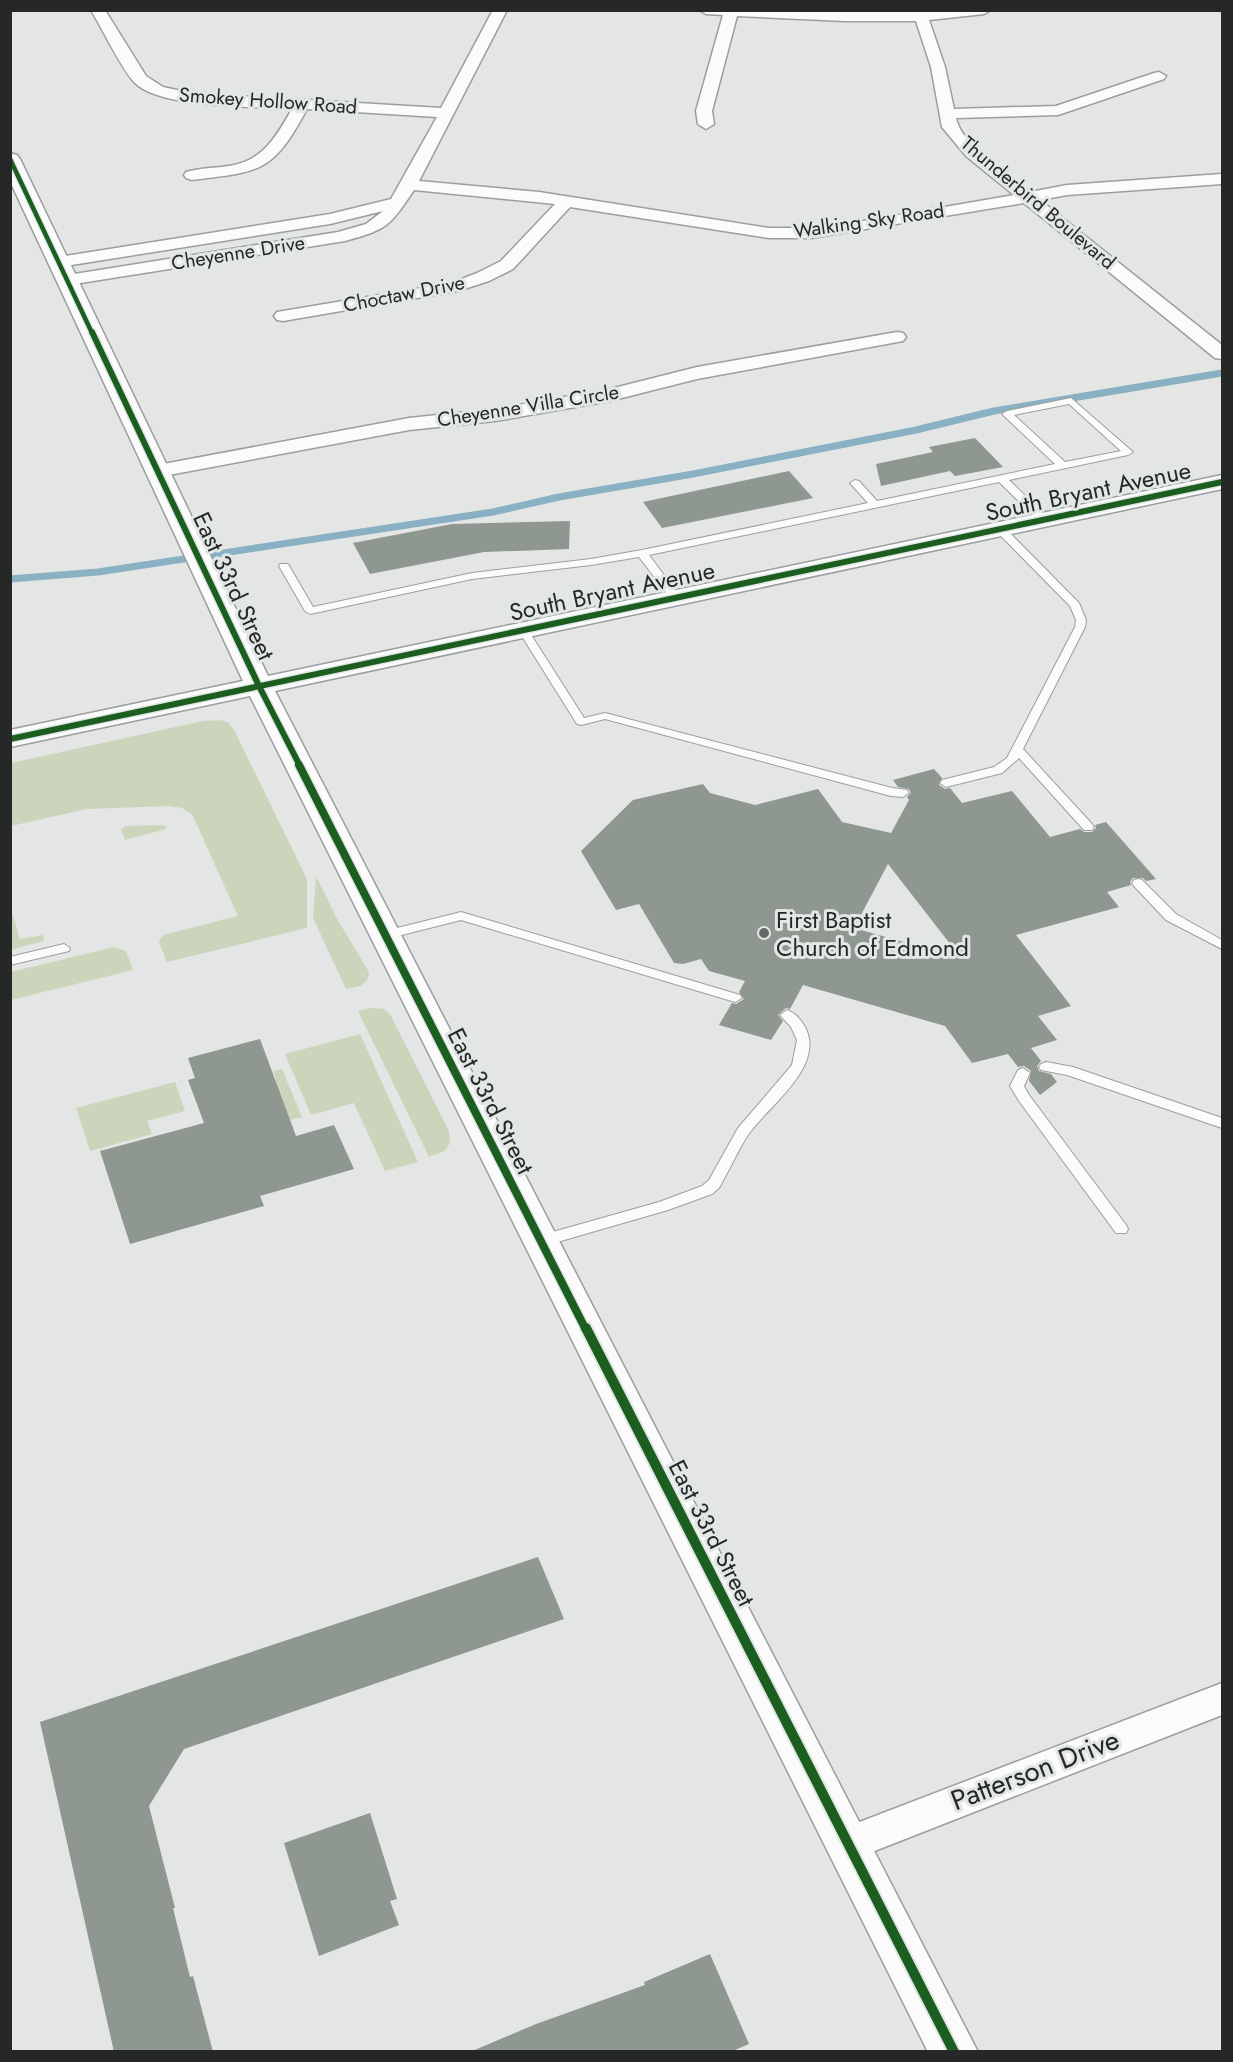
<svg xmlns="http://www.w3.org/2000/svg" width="1233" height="2062" viewBox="0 0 1233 2062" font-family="Jost,sans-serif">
<rect width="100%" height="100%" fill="#e3e6e5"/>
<g fill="#ccd5bb">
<path d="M221 720 229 723 234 730 307 879V928L167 962 159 942 163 935 238 916 192 814 182 808 169 806 87 809 11 826V763L203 721Z"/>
<path d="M162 825 166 826V829L125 840 121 829 126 826Z"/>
<path d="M316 876 336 917 369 972 368 979 361 986 346 989 313 918Z"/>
<path d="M11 910 20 939 44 935 43 941 11 950Z"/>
<path d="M114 947 126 951 133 970 11 1000V972Z"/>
<path d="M371 1008 384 1009 390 1014 449 1131 450 1143 445 1151 429 1157 358 1011Z"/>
<path d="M360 1034 418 1162 385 1171 354 1103 311 1115 285 1054Z"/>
<path d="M282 1069 302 1117 290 1120 268 1082 276 1079 273 1071Z"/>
<path d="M175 1082 185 1111 147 1121 152 1134 90 1151 76 1108Z"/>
</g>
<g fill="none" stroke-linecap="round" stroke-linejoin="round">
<path stroke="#89b0c3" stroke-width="7" d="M10 579 98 572 493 512 559 497 693 474 916 430 994 411 1222 373"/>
</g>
<g fill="#8e9790" fill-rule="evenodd">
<path d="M975 438 1003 467 955 476 950 471 881 486 876 464 933 452 929 447Z"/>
<path d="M789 471 813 498 662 528 643 502Z"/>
<path d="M570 521 569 549 484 552 370 574 353 543 452 524Z"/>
<path d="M934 769 942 778 939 785 945 789 950 788 962 803 1012 791 1050 837 1080 829 1084 832H1092L1096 828 1095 825 1106 822 1156 879 1146 881 1143 878H1133L1130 882 1131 885 1107 892 1119 907 1016 935 1071 1006 1038 1016 1057 1040 1031 1048 1041 1061 1037 1066 1039 1071 1051 1074 1057 1082 1040 1095 1029 1081 1031 1071 1024 1066 1018 1067 1008 1054 972 1063 945 1026 803 985 790 1009 786 1008 778 1015 783 1021 771 1040 719 1025 732 1003 736 1004 744 999 739 992 745 981 709 971 701 959 683 964 674 963 639 904 616 910 581 851 633 800 703 784 710 793 755 805 818 789 842 822 891 833 909 800 907 797 911 793 909 789 898 787 893 780ZM888 864 961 958 854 928Z"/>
<path d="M260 1039 296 1136 334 1125 354 1169 260 1196 264 1206 130 1244 100 1151 204 1123 188 1080 195 1078 188 1058Z"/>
<path d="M538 1557 564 1619 184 1749 149 1806 175 1908H173L190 1977 193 1976 213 2052H114L40 1722Z"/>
<path d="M370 1813 397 1899 390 1901 399 1925 319 1956 284 1843Z"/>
<path d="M710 1954 749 2044 730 2052H470L536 2024 645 1985 644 1982Z"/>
</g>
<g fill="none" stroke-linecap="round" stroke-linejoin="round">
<g stroke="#9c9e9e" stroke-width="2">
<g id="lane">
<path d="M1071 398 1133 452 1128 455 1009 480 1048 518V522H1040L999 482 649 555 681 598 676 601 672 600 639 557 591 565 472 579 310 614 305 611 279 566 280 564H288L313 607 472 573 591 559 642 550 868 503 850 483 855 480 859 481 877 501 1055 464 1002 414 1007 411ZM1069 404 1121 451 1065 462 1014 415Z"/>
<path d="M1000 526 1004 527 1079 603 1086 620 1085 627 1023 749 1092 824 1094 827 1092 830H1084L1019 758 1002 773 946 787 940 783 942 780 994 767 1007 758 1075 627 1076 620 1070 606 996 531V527Z"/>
<path d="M523 627 528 630 584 718 605 713 892 788 907 790 909 793 903 797 891 796 605 719 581 725 577 724 518 630Z"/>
<path d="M1138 879 1142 880 1176 914 1222 940V949L1166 920 1134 886 1132 883 1134 880Z"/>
<path d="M461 912 740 995 742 998 735 1002 461 920 386 939 380 935 381 932Z"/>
<path d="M64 944 70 948 69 951 10 965V957Z"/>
<path d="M787 1010C796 1013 802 1021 806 1029 824 1068 768 1106 748 1135 737 1152 729 1171 719 1188L712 1194 668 1210 540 1247 535 1245 533 1241 535 1237 659 1202 702 1186 709 1180 738 1128 792 1065 797 1040 791 1027 780 1015Z"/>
<path d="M1046 1062 1073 1067 1222 1118V1128L1067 1075 1041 1070 1039 1067 1041 1064Z"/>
<path d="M1023 1068 1030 1073 1024 1086 1029 1095 1126 1225 1128 1229 1126 1233H1116L1019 1101 1010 1086 1018 1070Z"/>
</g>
</g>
<g stroke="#9c9e9e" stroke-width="3">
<g id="street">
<path d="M91 10H105L146 76 163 87 191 93 441 108 493 10H507L419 181 539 192 769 228H811L858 222 1014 195 966 156 942 127 931 67 916 21H845L737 16 712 111 714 124 706 129 698 124 696 111 723 15 706 14 699 10 912 12 911 10H991L984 14 929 20 945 67 954 109 1056 106 1154 73 1159 72 1166 76 1164 79 1058 115 956 118C961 145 1009 175 1030 192L1067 185 1222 174V184L1067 195 1040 200 1222 345V359L1215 358 1024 203 811 238H769L570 207 513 269 489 281 458 291 283 321 277 320 274 316 277 312 427 287 454 282 477 273 501 261 555 204 414 190C389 227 388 229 345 241L68 285 62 284 59 280 62 276 68 275 338 232 366 224 383 211 330 224 59 267 53 266 50 262 53 258 59 257 330 214 391 199 437 117 307 109C272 174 261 171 192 180L186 178 184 175 186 172C200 168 215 168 229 166 263 161 276 137 292 109 255 106 159 109 134 82 120 66 103 30 91 10Z"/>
<path d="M897 332 903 333 906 337 903 341 697 379 610 401 495 421 409 430 158 477 151 475 148 471 151 467 158 465 409 418 495 409 610 389 697 367Z"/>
<path d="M1222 1683V1715L849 1861 836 1855 830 1843 836 1831Z"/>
</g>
</g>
<g stroke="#9c9e9e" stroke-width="3">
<path id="secondary" d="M10 153 17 155 20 159 268 676 1222 475V489L275 691 978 2052H928L250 696 10 747V730L243 681 10 181Z"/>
</g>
<use href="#lane" fill="#fbfbfb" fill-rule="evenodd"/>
<use href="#street" fill="#fbfbfb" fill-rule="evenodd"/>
<use href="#secondary" fill="#fbfbfb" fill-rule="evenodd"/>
<g stroke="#e2e7e6" stroke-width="7">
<path id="cycleway-far3" d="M10 159 92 333"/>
</g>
<g stroke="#e2e7e6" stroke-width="9">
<g id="cycleway-far2">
<path d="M92 332 259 686 300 766"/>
<path d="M10 739 1222 482"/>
</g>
</g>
<g stroke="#e2e7e6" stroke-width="11">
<path id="cycleway-far1" d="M299 765 586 1330"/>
</g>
<g stroke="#e2e7e6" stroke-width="14">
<path id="cycleway" d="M586 1328 954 2052"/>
</g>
<use href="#cycleway-far3" stroke="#1b5e20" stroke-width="4.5"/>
<use href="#cycleway-far2" stroke="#1b5e20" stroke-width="6"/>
<use href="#cycleway-far1" stroke="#1b5e20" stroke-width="8"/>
<use href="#cycleway" stroke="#1b5e20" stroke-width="10"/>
</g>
<circle fill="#686a6a" stroke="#e2e7e6" stroke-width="2" cx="764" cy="933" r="6"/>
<g text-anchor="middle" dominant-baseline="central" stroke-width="6" stroke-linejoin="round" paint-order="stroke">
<g font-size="20" fill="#262827" stroke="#e2e7e6">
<text transform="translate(268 101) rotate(4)">Smokey Hollow Road</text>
<text transform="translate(1038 203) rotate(40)">Thunderbird Boulevard</text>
<text transform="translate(869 221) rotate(-8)">Walking Sky Road</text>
<text transform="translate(238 253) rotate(-9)">Cheyenne Drive</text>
<text transform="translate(404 294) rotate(-11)">Choctaw Drive</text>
<text transform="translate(528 406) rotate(-9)">Cheyenne Villa Circle</text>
</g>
<g font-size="24" fill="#262827" stroke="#e2e7e6">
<text transform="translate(1088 491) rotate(-12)">South Bryant Avenue</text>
<text transform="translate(234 586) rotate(65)">East 33rd Street</text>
<text transform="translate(612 591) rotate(-12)">South Bryant Avenue</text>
<text transform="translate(491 1101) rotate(63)">East 33rd Street</text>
<text transform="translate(712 1533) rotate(63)">East 33rd Street</text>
</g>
<g font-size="24" fill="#262827" stroke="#e2e7e6" text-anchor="start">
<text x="776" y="919">First Baptist<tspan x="776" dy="28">Church of Edmond</tspan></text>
</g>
<g font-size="28" fill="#262827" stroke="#e2e7e6">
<text transform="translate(1035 1770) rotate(-21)">Patterson Drive</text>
</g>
</g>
<rect width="1233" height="2062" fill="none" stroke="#262827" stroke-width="24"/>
</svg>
